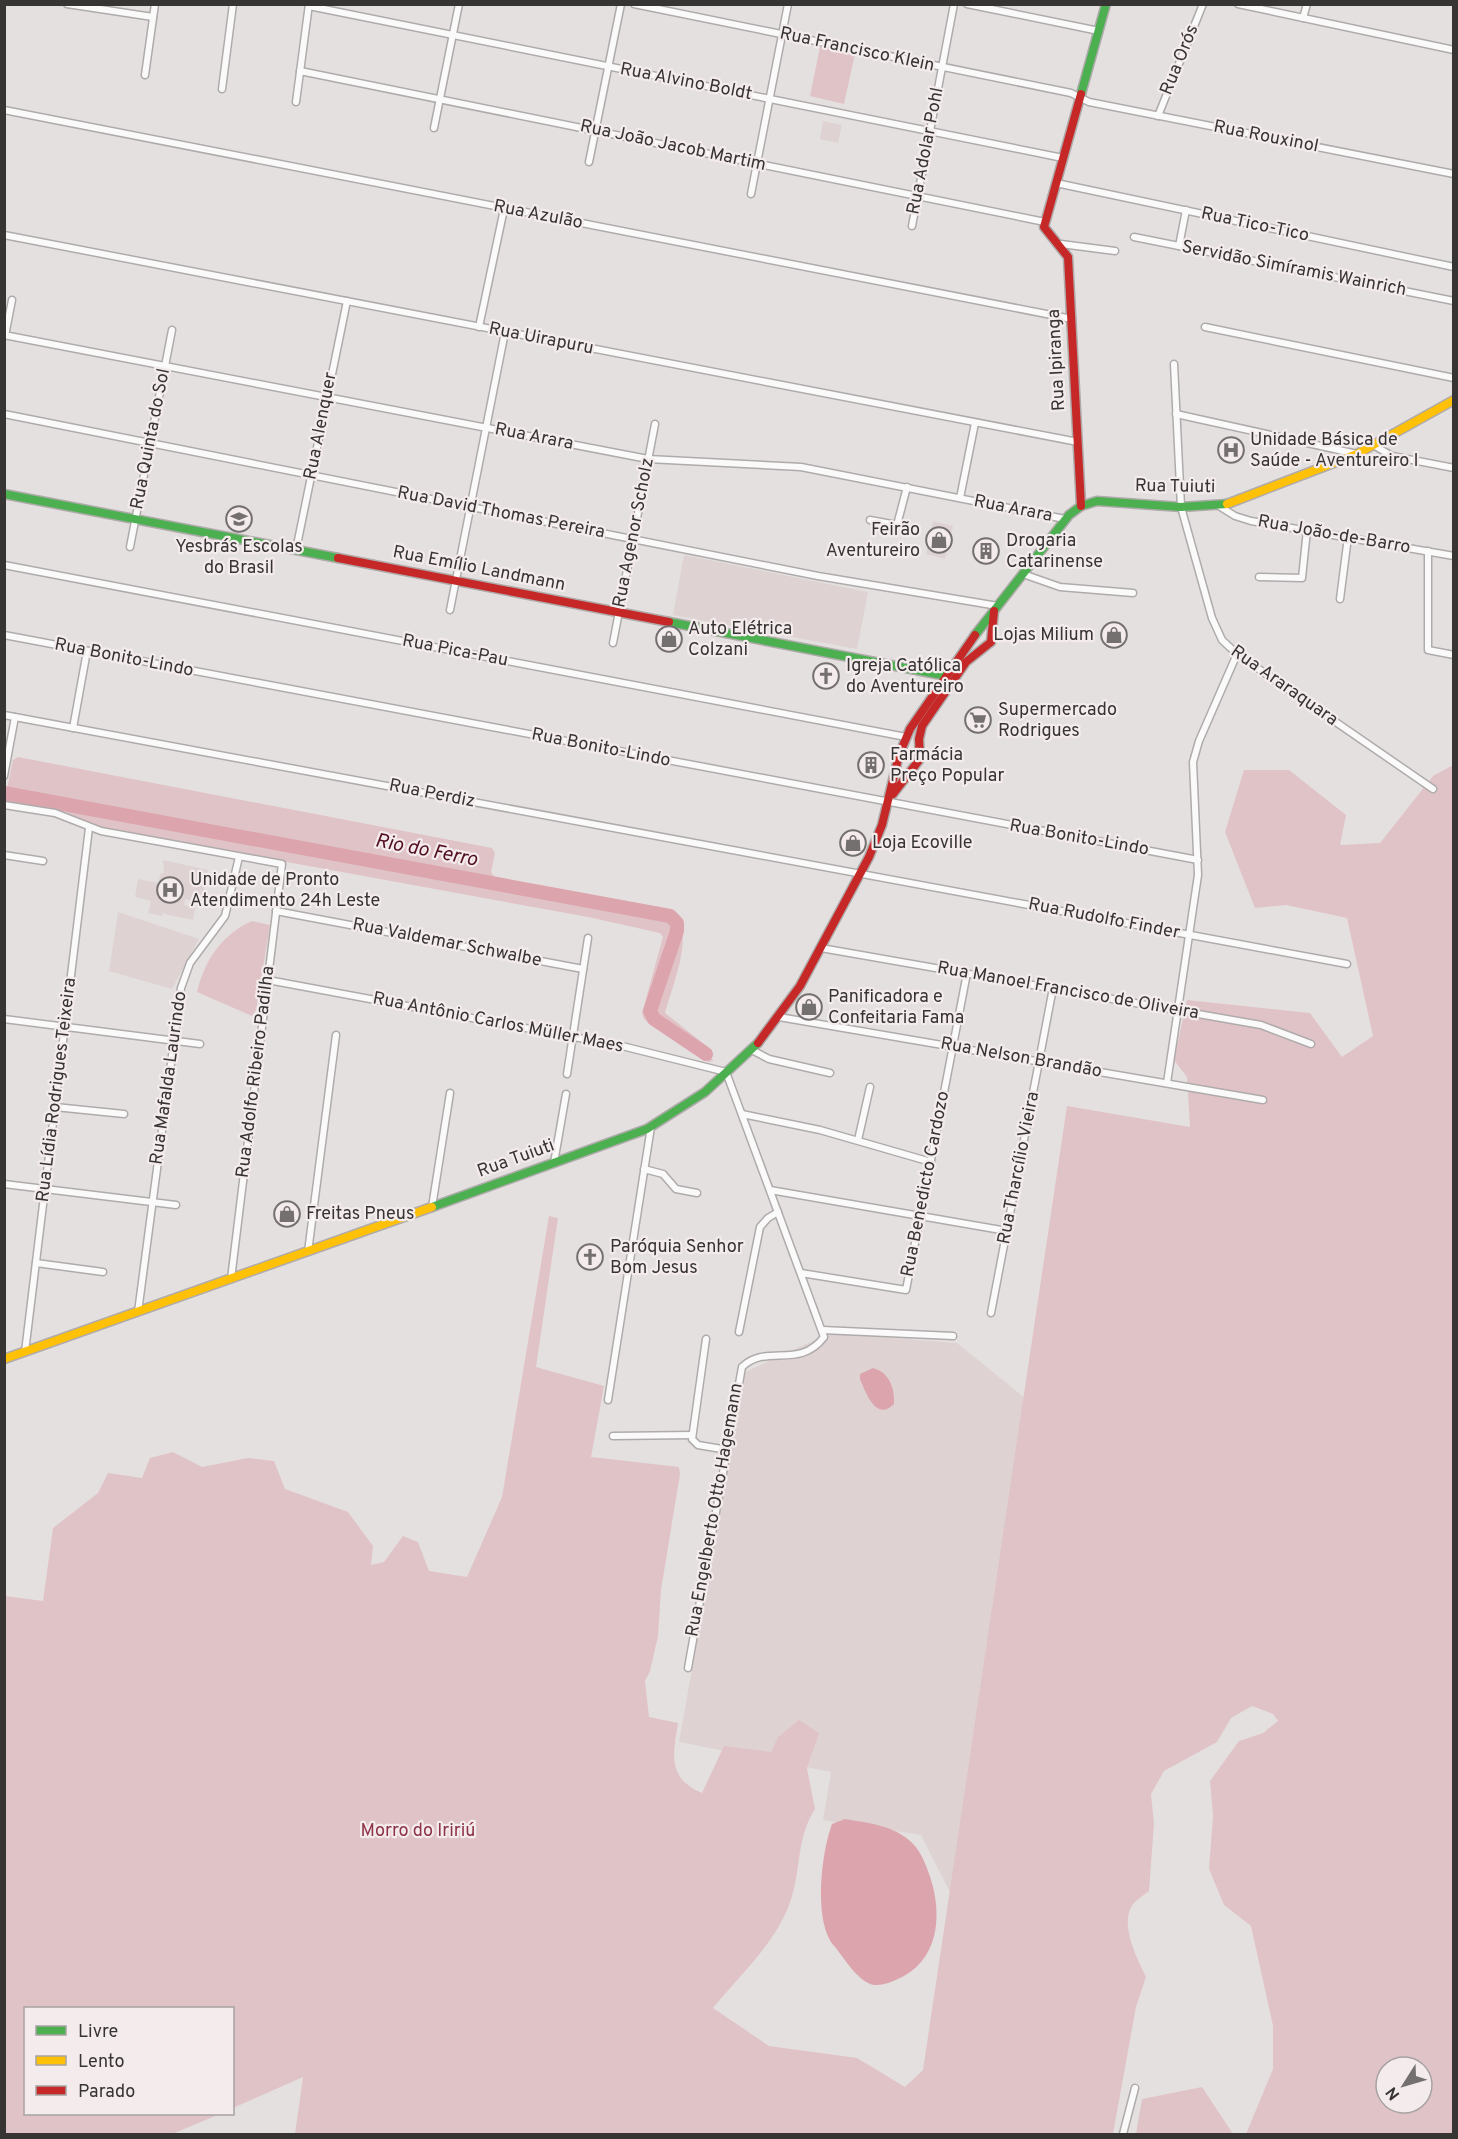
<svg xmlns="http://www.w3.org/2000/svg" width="1458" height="2139" viewBox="0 0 1458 2139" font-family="Overpass,sans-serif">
<rect width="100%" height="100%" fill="#e5e0e0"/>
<g fill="#ded2d3">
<path d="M823 121 842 125 838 143 820 139Z"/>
<path d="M933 521 953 526 945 559 926 554Z"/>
<path d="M684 555 868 592 857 649 673 615Z"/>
<path d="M163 860 208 870 201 903 185 899 184 905 195 907 193 920 164 914V911L162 916 148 913 151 901 135 897 138 879 158 883 161 873H164Z"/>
<path d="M118 912 199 939 172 989 109 971Z"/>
<path d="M830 1333 957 1343 1025 1398 957 1906 921 1835 823 1820 831 1772 679 1742 745 1372Z"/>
</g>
<g fill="#e0c3c7" fill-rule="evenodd">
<path d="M820 47 855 54 844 104 810 96Z"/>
<path d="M18 757 492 848 495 853 491 872 497 881 678 917C692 940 672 987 665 1013L708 1047 713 1061 708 1062 644 1019 642 1013 663 937 660 933 588 917 101 828 63 811 7 803 5 799 13 760Z"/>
<path d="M1453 765V2134H1246L1273 2069V2026L1251 1926 1224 1905 1209 1869 1213 1816 1210 1781 1239 1741 1263 1733 1278 1721 1273 1714 1252 1706 1231 1718 1217 1742 1164 1771 1151 1794 1154 1824 1149 1891C1144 1895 1138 1899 1134 1903 1118 1922 1137 1958 1146 1977L1136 2007 1113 2134H295L303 2077 233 2108 232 2008H26V2114H220L172 2134H5V1596L43 1601 53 1528 98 1493 108 1473 142 1478 150 1458 173 1452 202 1467 248 1458 274 1461 285 1489 348 1512 373 1546 371 1565 384 1562 403 1536 418 1542 429 1571 467 1577 502 1497 549 1216 558 1218 536 1367 604 1386 591 1457 679 1467 680 1474 661 1590 658 1636 650 1671 645 1681 649 1717 678 1723C673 1755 667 1778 702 1793L724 1746 771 1752 778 1737 799 1720 819 1733 807 1768 815 1809C797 1837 801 1866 792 1896 780 1939 741 1974 713 2008L769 2046 857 2058 905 2087 923 2070 1067 1106 1190 1127 1187 1077 1174 1060 1187 1000 1310 1013 1342 1057 1373 1036 1347 918 1286 905 1255 908 1225 832 1244 770H1289L1346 815 1340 845 1380 843 1433 776ZM1386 2067H1422V2103H1386Z"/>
<path d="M252 921 270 925 256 1010 252 1016 197 992C204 961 222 934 252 921Z"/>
<path d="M1202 2087 1233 2134H1136L1142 2099Z"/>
</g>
<g fill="#dca5ad">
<path d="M873 1368C889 1372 895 1388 894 1404 876 1422 866 1393 860 1379V1374Z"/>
<path d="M845 1819C868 1823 891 1825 909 1840 919 1848 924 1860 928 1871 942 1907 942 1955 904 1976 896 1980 884 1986 874 1985 858 1982 845 1959 835 1947 813 1923 821 1854 832 1824Z"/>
</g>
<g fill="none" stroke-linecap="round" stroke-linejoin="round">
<path stroke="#dca5ad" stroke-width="14" d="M4 793 670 916 677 923V931L650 1011 654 1019 706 1054"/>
<g stroke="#afabab" stroke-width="9">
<g id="street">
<path d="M67 4 153 17"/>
<path d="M634 4 1071 93 1089 102 1454 174"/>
<path d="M967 4 1099 31"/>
<path d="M1238 4 1454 50"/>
<path d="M309 6 1063 158"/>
<path d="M1303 18 1307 4"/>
<path d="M300 71 1045 222"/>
<path d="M145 75 155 4"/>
<path d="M222 89 233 4"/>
<path d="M296 102 309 4"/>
<path d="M4 110 1072 319"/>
<path d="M1158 116 1203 4"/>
<path d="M434 128 459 4"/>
<path d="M589 162 621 4"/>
<path d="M1056 183 1454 267"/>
<path d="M751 194 788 4"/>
<path d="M912 226 954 4"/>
<path d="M4 235 1078 442"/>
<path d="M1134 237 1454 301"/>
<path d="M1061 244 1115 251"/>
<path d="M1179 246 1186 210"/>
<path d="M479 327 504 209"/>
<path d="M1205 327 1454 378"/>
<path d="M4 335 648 459 801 467 1065 519"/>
<path d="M5 336 12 300"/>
<path d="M1174 364 1181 507 1212 618 1222 640 1237 654 1433 789"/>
<path d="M4 414 818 576 998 606"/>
<path d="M1176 414 1357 454"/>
<path d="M1375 446 1392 456 1454 468"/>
<path d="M960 498 975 423"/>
<path d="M1219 506 1235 516 1251 521 1454 556"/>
<path d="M870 520 897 525 907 487"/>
<path d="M130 547 172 330"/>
<path d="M296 550 347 301"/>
<path d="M1428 551V650L1454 655"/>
<path d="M4 565 906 737"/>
<path d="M1023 574 1060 587 1133 593"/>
<path d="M1259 577 1302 578 1307 530"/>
<path d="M1340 599 1348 537"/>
<path d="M450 610 505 332"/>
<path d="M4 635 1198 860"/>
<path d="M613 643 655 424"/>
<path d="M4 715 1347 964"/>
<path d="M73 728 87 651"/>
<path d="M4 776 15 717"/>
<path d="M4 805 55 813 101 831 282 864 231 1279"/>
<path d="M4 855 43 861"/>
<path d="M276 911 583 969"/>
<path d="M821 948 1261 1025 1311 1044"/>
<path d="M268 980 622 1046 726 1072 824 1337C799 1370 767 1343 742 1367L688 1668"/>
<path d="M779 1017 1263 1100"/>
<path d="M4 1019 200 1044"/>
<path d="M752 1050 769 1059 830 1073"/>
<path d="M567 1074 588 938"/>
<path d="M1167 1083 1198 875 1193 762 1199 741 1237 654"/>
<path d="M55 1107 124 1114"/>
<path d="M742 1114 820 1130 931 1162"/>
<path d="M858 1140 870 1087"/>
<path d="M554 1163 566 1094"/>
<path d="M644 1169 663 1174 676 1189 697 1193"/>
<path d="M4 1184 176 1205"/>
<path d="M770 1190 1007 1231"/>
<path d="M432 1207 450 1093"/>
<path d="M308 1252 336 1035"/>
<path d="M36 1263 103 1272"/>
<path d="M801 1273 906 1290 967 973"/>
<path d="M138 1312 181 988 190 963 225 916 239 857"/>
<path d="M991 1313 1053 988"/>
<path d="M822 1330 953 1336"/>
<path d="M739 1332 760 1227 768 1218 778 1212"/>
<path d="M706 1339 692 1439 698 1445 728 1450"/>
<path d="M25 1352 89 828"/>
<path d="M608 1400 651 1127"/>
<path d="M613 1436 692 1435"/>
<path d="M1123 2134 1135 2088"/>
</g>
</g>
<g stroke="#afabab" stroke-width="11">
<g id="fast">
<path d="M1081 94 1106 4"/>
<path d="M4 494 338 558"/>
<path d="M669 622 947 676"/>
<path d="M975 635 1069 515 1081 506 1097 501 1181 507 1227 504"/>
<path d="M432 1207 647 1129 705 1092 758 1043"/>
</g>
</g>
<g stroke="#afabab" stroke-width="11">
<g id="slow">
<path d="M1227 504 1357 454 1454 400"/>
<path d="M4 1359 432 1207"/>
</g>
</g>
<g stroke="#afabab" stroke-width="11">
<g id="jam">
<path d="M1081 94 1044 227 1068 257 1081 506"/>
<path d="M338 558 669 622"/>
<path d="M893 794 920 759 919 739 922 726 966 662 991 642 994 611"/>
<path d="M758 1043 800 986 869 857 882 825 899 755 910 729 975 635"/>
</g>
</g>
<use href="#street" stroke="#fbfafa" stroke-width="6"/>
<use href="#fast" stroke="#4caf50" stroke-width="8"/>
<use href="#slow" stroke="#ffc107" stroke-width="8"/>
<use href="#jam" stroke="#c62828" stroke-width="8"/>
</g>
<defs>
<g id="hospital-ring" transform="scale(1.35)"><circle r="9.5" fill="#f4ebec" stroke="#747070" stroke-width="1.5"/><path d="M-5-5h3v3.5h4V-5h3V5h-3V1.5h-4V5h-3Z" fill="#747070"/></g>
<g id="school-ring" transform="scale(1.35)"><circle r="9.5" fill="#f4ebec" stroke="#747070" stroke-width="1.5"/><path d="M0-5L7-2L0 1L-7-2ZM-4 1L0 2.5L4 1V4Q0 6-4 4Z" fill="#747070"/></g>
<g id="shop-ring" transform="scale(1.35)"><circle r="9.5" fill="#f4ebec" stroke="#747070" stroke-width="1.5"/><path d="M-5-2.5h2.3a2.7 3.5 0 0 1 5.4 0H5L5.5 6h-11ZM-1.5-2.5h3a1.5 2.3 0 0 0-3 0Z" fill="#747070"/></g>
<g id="building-ring" transform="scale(1.35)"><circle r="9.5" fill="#f4ebec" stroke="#747070" stroke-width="1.5"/><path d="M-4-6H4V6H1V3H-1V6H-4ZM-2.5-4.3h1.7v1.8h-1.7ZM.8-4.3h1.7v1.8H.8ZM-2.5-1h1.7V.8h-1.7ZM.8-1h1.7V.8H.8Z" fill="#747070"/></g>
<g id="church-ring" transform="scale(1.35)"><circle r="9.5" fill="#f4ebec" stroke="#747070" stroke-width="1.5"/><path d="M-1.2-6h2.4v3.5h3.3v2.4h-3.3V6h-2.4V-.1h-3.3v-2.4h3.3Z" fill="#747070"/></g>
<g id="supermarket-ring" transform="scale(1.35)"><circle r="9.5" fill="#f4ebec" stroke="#747070" stroke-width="1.5"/><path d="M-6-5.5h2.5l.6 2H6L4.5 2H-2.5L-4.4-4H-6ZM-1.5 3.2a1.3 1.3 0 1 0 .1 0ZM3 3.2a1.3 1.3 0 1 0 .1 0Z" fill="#747070"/></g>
</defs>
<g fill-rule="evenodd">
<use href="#hospital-ring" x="1231" y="450"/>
<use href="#school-ring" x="239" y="519"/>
<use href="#shop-ring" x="939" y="540"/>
<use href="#building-ring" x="986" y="551"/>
<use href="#shop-ring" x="1114" y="635"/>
<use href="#shop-ring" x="669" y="639"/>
<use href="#church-ring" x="826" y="676"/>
<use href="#supermarket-ring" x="978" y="720"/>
<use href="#building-ring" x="871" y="765"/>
<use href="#shop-ring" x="853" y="843"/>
<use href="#hospital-ring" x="170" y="890"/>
<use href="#shop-ring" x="809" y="1007"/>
<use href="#shop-ring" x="287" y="1214"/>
<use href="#church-ring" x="590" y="1257"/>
</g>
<g text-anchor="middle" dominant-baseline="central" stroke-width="4.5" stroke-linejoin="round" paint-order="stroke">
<g font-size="18" fill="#373434" stroke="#f4ebec">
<text transform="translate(857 50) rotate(12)">Rua Francisco Klein</text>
<text transform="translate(1180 60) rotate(-68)">Rua Orós</text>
<text transform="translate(686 82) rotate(11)">Rua Alvino Boldt</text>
<text transform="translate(1266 137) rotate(11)">Rua Rouxinol</text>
<text transform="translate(673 146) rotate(12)">Rua João Jacob Martim</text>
<text transform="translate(926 151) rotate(-79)">Rua Adolar Pohl</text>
<text transform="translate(538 215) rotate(11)">Rua Azulão</text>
<text transform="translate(1255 225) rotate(12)">Rua Tico-Tico</text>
<text transform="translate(1294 269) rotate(11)">Servidão Simíramis Wainrich</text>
<text transform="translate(541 339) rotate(11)">Rua Uirapuru</text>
<text transform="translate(1057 360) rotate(-93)">Rua Ipiranga</text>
<text transform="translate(321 426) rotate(-79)">Rua Alenquer</text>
<text transform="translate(534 437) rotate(11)">Rua Arara</text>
<text transform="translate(151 439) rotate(-79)">Rua Quinta do Sol</text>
<text transform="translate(1175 487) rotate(1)">Rua Tuiuti</text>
<text transform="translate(1013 509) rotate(11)">Rua Arara</text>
<text transform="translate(501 513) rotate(11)">Rua David Thomas Pereira</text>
<text transform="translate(634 533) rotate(-79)">Rua Agenor Scholz</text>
<text transform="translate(1334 535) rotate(10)">Rua João-de-Barro</text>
<text transform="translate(479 569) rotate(11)">Rua Emílio Landmann</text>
<text transform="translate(455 651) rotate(11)">Rua Pica-Pau</text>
<text transform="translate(124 658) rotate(11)">Rua Bonito-Lindo</text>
<text transform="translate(1284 686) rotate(35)">Rua Araraquara</text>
<text transform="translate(601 748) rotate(11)">Rua Bonito-Lindo</text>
<text transform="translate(432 794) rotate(11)">Rua Perdiz</text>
<text transform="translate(1079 838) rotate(10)">Rua Bonito-Lindo</text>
<text transform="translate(1104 919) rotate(11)">Rua Rudolfo Finder</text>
<text transform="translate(447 943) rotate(11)">Rua Valdemar Schwalbe</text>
<text transform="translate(1068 991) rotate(10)">Rua Manoel Francisco de Oliveira</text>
<text transform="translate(498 1023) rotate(11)">Rua Antônio Carlos Müller Maes</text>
<text transform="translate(1021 1058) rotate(10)">Rua Nelson Brandão</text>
<text transform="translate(256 1072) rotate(-83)">Rua Adolfo Ribeiro Padilha</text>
<text transform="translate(169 1078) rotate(-82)">Rua Mafalda Laurindo</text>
<text transform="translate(57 1090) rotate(-83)">Rua Lídia Rodrigues Teixeira</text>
<text transform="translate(516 1159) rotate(-20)">Rua Tuiuti</text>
<text transform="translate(1019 1168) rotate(-79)">Rua Tharcílio Vieira</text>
<text transform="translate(926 1184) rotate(-79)">Rua Benedicto Cardozo</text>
<text transform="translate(715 1510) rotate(-80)">Rua Engelberto Otto Hagemann</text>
</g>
<g font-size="18" fill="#373434" stroke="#f4ebec" text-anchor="start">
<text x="1250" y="440">Unidade Básica de<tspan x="1250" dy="21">Saúde - Aventureiro I</tspan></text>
<text x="920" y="530" text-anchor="end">Feirão<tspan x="920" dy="21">Aventureiro</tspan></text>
<text x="1006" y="541">Drogaria<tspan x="1006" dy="21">Catarinense</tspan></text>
<text x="239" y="547" text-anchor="middle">Yesbrás Escolas<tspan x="239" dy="21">do Brasil</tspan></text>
<text x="688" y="629">Auto Elétrica<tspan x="688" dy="21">Colzani</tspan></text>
<text x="1094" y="635" text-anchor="end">Lojas Milium</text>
<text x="846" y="666">Igreja Católica<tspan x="846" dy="21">do Aventureiro</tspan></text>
<text x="998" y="710">Supermercado<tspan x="998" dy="21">Rodrigues</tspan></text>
<text x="890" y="755">Farmácia<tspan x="890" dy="21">Preço Popular</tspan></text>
<text x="872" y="843">Loja Ecoville</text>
<text x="190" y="880">Unidade de Pronto<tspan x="190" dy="21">Atendimento 24h Leste</tspan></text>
<text x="828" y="997">Panificadora e<tspan x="828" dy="21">Confeitaria Fama</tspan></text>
<text x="306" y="1214">Freitas Pneus</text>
<text x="610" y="1247">Paróquia Senhor<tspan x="610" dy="21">Bom Jesus</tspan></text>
</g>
<g font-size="18" fill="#8d3247" stroke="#f4ebec">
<text x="418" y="1831">Morro do Iririú</text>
</g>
<g font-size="20" font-style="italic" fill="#530f22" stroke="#f4ebec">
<text transform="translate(426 851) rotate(11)">Rio do Ferro</text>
</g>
</g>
<rect width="1458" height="2139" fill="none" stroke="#373434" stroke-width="12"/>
<rect x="24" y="2007" width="210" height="108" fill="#f4ebec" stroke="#a8a2a2" stroke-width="1.5"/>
<rect x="36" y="2026" width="30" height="9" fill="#4caf50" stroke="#a8a2a2" stroke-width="1.5"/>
<text x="78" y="2037" font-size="18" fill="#373434">Livre</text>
<rect x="36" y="2056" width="30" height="9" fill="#ffc107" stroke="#a8a2a2" stroke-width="1.5"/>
<text x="78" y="2067" font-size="18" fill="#373434">Lento</text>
<rect x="36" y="2086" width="30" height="9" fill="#c62828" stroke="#a8a2a2" stroke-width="1.5"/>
<text x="78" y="2097" font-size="18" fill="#373434">Parado</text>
<g transform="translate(1404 2085) rotate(233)"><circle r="28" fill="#f4ebec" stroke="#a8a2a2" stroke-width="1.5"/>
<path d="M0-4.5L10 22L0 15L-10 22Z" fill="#747070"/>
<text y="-9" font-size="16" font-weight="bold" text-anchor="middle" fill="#373434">N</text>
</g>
</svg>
